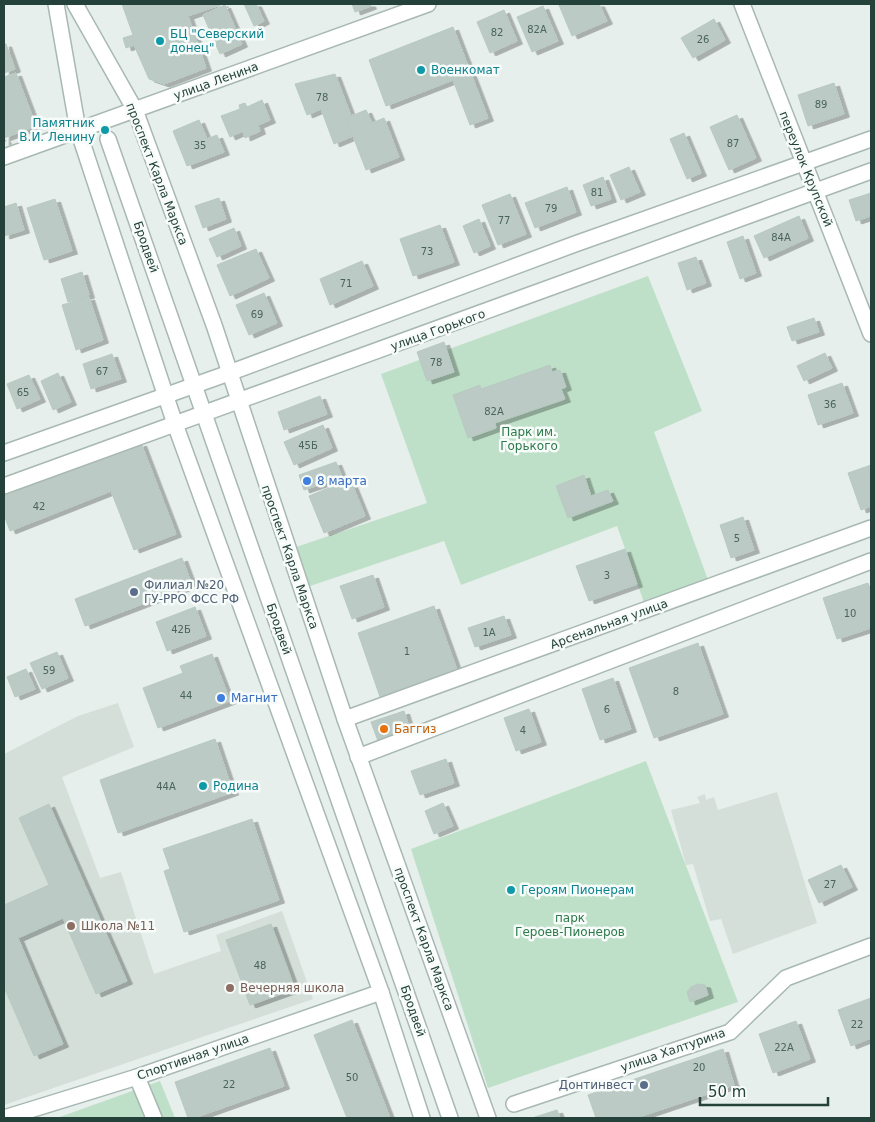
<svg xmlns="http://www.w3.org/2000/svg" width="875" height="1122" viewBox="0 0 875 1122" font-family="'DejaVu Sans',sans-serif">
<defs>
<filter id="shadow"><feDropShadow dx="5.5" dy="3" stdDeviation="0" flood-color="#0004"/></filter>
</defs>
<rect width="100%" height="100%" fill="#e6efeb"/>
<g fill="#d4dfda">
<path d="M118 703 134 747 62 777 100 878 121 872 154 974 221 951 216 935 282 911 313 999 4 1105V754L78 716Z"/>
<path d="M777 792 817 923 733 954 721 919 710 921 693 864 686 865 671 810 700 803 697 797 705 794 706 800 714 797 718 810Z"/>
</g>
<g fill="#bfe0c8">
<path d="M648 276 702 411 654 432 711 588 647 611 617 526 461 585 444 541 304 588 290 549 427 503 381 374Z"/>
<path d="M646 761 738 1002 488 1088 411 849Z"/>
<path d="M160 1081 175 1118H57Z"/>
</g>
<g fill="#bbcac4" stroke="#b8c9c2" filter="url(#shadow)">
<path d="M122 4H223L188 16 206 68 164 84 149 79 134 45 126 48 123 38 133 35Z"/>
<path d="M244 4H256L264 21 254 26Z"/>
<path d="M352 4H370L371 6 355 12Z"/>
<path d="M562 4H599L607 21 572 36 559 5Z"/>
<path d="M225 5 242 44 220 54 203 15Z"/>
<path d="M543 6 558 41 532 52 517 17Z"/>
<path d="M504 10 517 41 490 53 477 22Z"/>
<path d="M714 19 725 40 693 58 681 38Z"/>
<path d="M453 27 488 118 470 125 453 80 386 106 369 60Z"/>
<path d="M4 44H6L15 69 4 73Z"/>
<path d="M16 73 36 126 4 138 6 141 4 142V77Z"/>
<path d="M335 74 351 116 346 118 353 136 334 144 321 109 307 115 295 84Z"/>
<path d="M834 83 844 114 808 126 798 95Z"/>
<path d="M262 100 270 120 258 125 260 131 245 138 243 131 230 137 221 116 240 109 239 105 245 103 247 107Z"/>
<path d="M366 110 372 123 384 118 399 157 366 170 346 118Z"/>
<path d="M737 115 756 158 729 170 710 127Z"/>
<path d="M199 120 207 139 217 135 224 152 187 166 173 131Z"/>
<path d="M684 133 701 173 687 179 670 139Z"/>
<path d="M629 167 640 192 621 200 610 175Z"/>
<path d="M603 177 611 199 591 206 583 185Z"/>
<path d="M567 187 576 212 535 228 525 203Z"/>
<path d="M871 193V216L856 221 849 200Z"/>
<path d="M510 194 526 234 498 245 482 205Z"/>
<path d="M219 198 226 219 203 228 195 206Z"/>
<path d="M55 199 72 251 44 260 27 208Z"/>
<path d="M16 203 24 230 4 236V207Z"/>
<path d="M799 216 808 238 764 258 754 236Z"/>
<path d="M479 219 490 246 474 253 463 226Z"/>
<path d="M440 225 454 262 413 276 400 239Z"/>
<path d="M234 228 241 246 217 257 209 239Z"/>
<path d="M743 236 756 273 740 279 727 242Z"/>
<path d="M256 249 269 278 230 296 217 265Z"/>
<path d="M696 257 706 283 687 290 678 263Z"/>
<path d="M362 261 373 286 330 305 320 279Z"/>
<path d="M82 272 89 295 68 302 61 279Z"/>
<path d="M264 293 277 323 249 335 236 305Z"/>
<path d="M89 297 103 340 76 350 62 305Z"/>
<path d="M814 318 819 332 792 341 787 327Z"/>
<path d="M444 342 454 372 427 381 417 352Z"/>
<path d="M825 353 832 368 804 381 797 366Z"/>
<path d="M112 354 121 379 91 389 83 364Z"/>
<path d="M550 365 552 372 560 370 566 387 561 389 565 399 495 423 496 428 468 438 453 395 480 385 481 389Z"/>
<path d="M58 373 71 402 53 410 41 381Z"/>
<path d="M29 375 40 399 17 409 7 384Z"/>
<path d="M842 383 853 413 818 425 808 395Z"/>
<path d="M320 396 327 414 284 430 278 412Z"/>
<path d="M323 425 332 448 294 465 284 442Z"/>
<path d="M141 443 176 534 134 550 111 491 10 531 4 515V496Z"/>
<path d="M336 462 342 477 304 490 299 475Z"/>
<path d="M871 465V506L861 510 848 473Z"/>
<path d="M584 475 591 496 608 490 613 501 568 518 556 486Z"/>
<path d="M350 479 365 516 324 533 309 496Z"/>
<path d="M743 517 754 550 731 558 720 525Z"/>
<path d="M625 549 637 584 589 601 576 566Z"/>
<path d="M182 558 192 585 85 626 75 599Z"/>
<path d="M373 575 384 607 352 619 340 586Z"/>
<path d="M868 583 871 591V628L837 639 823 598Z"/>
<path d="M434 606 457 670 380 697 358 633Z"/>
<path d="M195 607 206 636 167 651 156 622Z"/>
<path d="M504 616 511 635 475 647 468 628Z"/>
<path d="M698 643 723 714 654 738 629 668Z"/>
<path d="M57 652 68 678 42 689 30 663Z"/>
<path d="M212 654 230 701 158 728 143 688 183 673 180 666Z"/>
<path d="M26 669 35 689 15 697 7 677Z"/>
<path d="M613 678 631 729 600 740 582 689Z"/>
<path d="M529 709 541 742 516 751 504 718Z"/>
<path d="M404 711 410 730 378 741 371 722Z"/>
<path d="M215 739 233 792 118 833 100 780Z"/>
<path d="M446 759 454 783 420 795 411 771Z"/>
<path d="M443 803 453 826 434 834 425 811Z"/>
<path d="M49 804 127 981 96 994 63 918 18 938 63 1044 34 1056 4 987V905L49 885 19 818Z"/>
<path d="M252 819 279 900 184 932 164 871 170 869 163 849Z"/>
<path d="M841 865 852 887 819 903 808 880Z"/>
<path d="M271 924 295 989 250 1005 226 940Z"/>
<path d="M698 984 705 985 708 995 690 1002 687 992 691 987Z"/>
<path d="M871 998V1038L851 1046 838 1010Z"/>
<path d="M352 1020 390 1118H347L314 1035Z"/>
<path d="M796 1021 810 1059 773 1073 759 1034Z"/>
<path d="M270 1048 284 1086 194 1118H188L175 1082Z"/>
<path d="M723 1049 734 1085 636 1118H596L588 1095Z"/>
<path d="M557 1110 560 1118H532Z"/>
</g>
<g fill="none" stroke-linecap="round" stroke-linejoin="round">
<g stroke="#a8b8b2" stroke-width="18">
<g id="minor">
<path d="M56 4 78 130 175 424 381 992 422 1118"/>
<path d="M75 4 135 110 214 325 345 719 488 1118"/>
<path d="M742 4 871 334"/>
<path d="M108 139 450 1118"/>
<path d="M4 157 428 4"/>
<path d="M4 453 229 373 575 244 871 139"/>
<path d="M4 486 871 171"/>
<path d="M345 719 871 528"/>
<path d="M358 757 871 561"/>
<path d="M137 1077 154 1118"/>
<path d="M514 1104 730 1032 786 978 871 946"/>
<path d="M4 1118 137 1077 381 992"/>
</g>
</g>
<use href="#minor" stroke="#fff" stroke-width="15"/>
</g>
<g fill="#0f9aa8" stroke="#f7fbf9" stroke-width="2">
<circle cx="160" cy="41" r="5"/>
<circle cx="421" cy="70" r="5"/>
<circle cx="105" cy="130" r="5"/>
<circle cx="203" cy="786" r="5"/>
<circle cx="511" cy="890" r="5"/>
</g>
<g fill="#3f7fe0" stroke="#f7fbf9" stroke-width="2">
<circle cx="307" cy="481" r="5"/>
<circle cx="221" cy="698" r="5"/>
</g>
<g fill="#5c6f8a" stroke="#f7fbf9" stroke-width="2">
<circle cx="134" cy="592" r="5"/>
<circle cx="644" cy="1085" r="5"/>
</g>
<circle fill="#e8710a" stroke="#f7fbf9" stroke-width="2" cx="384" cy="729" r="5"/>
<g fill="#8d6e63" stroke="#f7fbf9" stroke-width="2">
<circle cx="71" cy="926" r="5"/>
<circle cx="230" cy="988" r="5"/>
</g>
<g text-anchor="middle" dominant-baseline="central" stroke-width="5" stroke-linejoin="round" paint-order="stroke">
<g font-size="10" fill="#4a645c">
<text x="537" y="29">82А</text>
<text x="497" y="32">82</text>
<text x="703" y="39">26</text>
<text x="322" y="97">78</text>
<text x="821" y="104">89</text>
<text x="733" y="143">87</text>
<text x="200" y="145">35</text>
<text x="597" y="192">81</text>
<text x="551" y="208">79</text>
<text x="504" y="220">77</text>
<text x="781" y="237">84А</text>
<text x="427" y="251">73</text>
<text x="346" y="283">71</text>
<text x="257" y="314">69</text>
<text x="436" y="362">78</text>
<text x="102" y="371">67</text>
<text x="23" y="392">65</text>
<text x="830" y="404">36</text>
<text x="494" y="411">82А</text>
<text x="308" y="445">45Б</text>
<text x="39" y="506">42</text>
<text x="737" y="538">5</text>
<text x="607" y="575">3</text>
<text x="850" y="613">10</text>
<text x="181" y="629">42Б</text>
<text x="489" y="632">1А</text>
<text x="407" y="651">1</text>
<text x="49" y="670">59</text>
<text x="676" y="691">8</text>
<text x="186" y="695">44</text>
<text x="607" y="709">6</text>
<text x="523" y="730">4</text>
<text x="166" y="786">44А</text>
<text x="830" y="884">27</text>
<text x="260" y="965">48</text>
<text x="857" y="1024">22</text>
<text x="784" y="1047">22А</text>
<text x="699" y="1067">20</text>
<text x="352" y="1077">50</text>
<text x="229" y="1084">22</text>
</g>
<g font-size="12" fill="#0d838f" stroke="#f7fbf9" text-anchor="start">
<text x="170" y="34">БЦ "Северский<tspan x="170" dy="14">донец"</tspan></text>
<text x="431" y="70">Военкомат</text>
<text x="95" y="123" text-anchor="end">Памятник<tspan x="95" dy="14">В.И. Ленину</tspan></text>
<text x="213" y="786">Родина</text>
<text x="521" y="890">Героям Пионерам</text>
</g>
<g font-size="12" fill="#24423a" stroke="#f7fbf9">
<text transform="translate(216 81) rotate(-20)">улица Ленина</text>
<text transform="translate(806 169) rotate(68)">переулок Крупской</text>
<text transform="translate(157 174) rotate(69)">проспект Карла Маркса</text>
<text transform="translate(146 247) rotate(71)">Бродвей</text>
<text transform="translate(438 330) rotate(-20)">улица Горького</text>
<text transform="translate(290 557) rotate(71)">проспект Карла Маркса</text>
<text transform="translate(609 624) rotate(-20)">Арсенальная улица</text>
<text transform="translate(279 629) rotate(71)">Бродвей</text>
<text transform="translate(424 939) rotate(70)">проспект Карла Маркса</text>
<text transform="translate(413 1011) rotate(71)">Бродвей</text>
<text transform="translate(673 1050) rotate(-19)">улица Халтурина</text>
<text transform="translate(193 1057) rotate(-19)">Спортивная улица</text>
</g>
<g font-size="12" fill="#2d7a4b" stroke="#f7fbf9">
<text x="529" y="432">Парк им.<tspan x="529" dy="14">Горького</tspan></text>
<text x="570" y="918">парк<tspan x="570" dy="14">Героев-Пионеров</tspan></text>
</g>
<g font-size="12" fill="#366cbe" stroke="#f7fbf9" text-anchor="start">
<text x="317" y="481">8 марта</text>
<text x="231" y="698">Магнит</text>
</g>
<g font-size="12" fill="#4e5e75" stroke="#f7fbf9" text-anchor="start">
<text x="144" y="585">Филиал №20<tspan x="144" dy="14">ГУ-РРО ФСС РФ</tspan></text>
<text x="634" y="1085" text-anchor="end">Донтинвест</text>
</g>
<g font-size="12" fill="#c56008" stroke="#f7fbf9" text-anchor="start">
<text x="394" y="729">Баггиз</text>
</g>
<g font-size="12" fill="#785e54" stroke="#f7fbf9" text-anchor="start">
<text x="81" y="926">Школа №11</text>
<text x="240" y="988">Вечерняя школа</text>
</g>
</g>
<rect width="875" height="1122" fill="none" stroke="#24423a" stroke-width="10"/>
<path d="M700 1097v8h128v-8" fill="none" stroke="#24423a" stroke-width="2.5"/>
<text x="708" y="1097" font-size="15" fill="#24423a" stroke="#f7fbf9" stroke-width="4" paint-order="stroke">50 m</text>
</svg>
